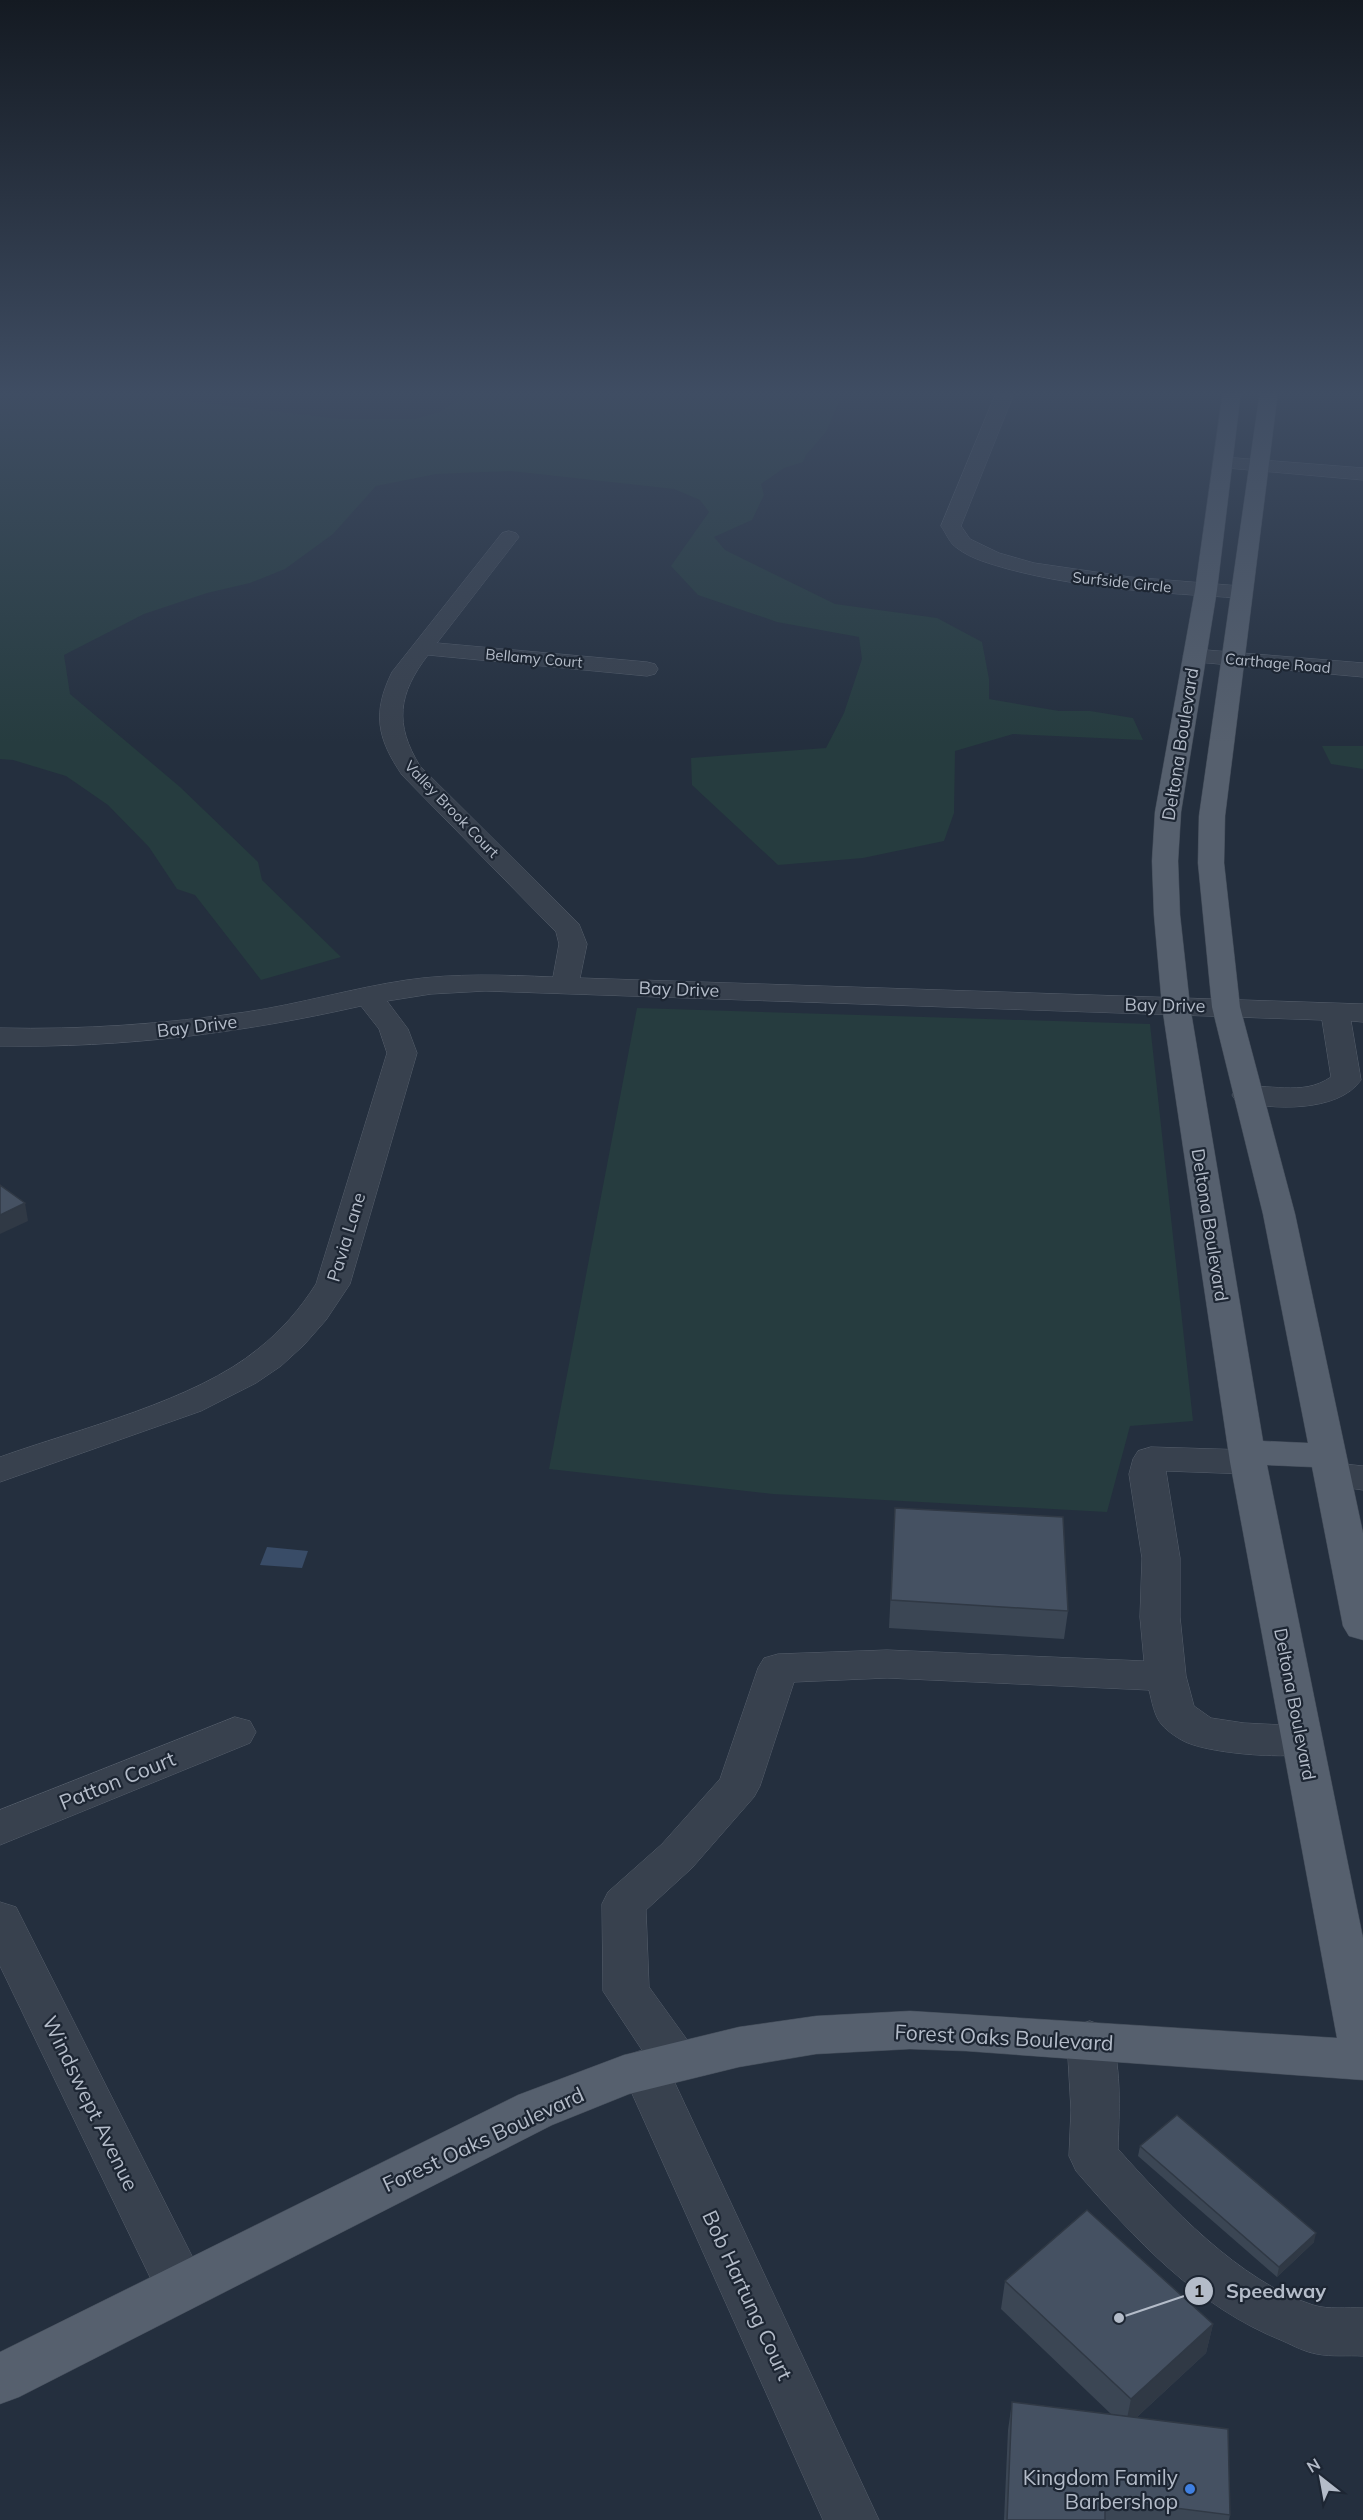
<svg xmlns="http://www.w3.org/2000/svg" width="1363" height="2520" viewBox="0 0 1363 2520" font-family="Mulish,sans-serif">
<rect width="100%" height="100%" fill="#242f3e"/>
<g fill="#263c3f">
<path d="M0 391H161L180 400 340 419H415L440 412 469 391H844L826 432 806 455 803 462 784 468 761 484 764 495 752 520 714 537 725 550 835 604 937 618 982 642 989 679V699L1059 711H1090L1133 718 1143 740 1013 734 955 751 954 813 944 841 863 858 778 865 692 785 691 758 826 748 844 713 862 659 859 637 777 622 698 595 671 566 709 512 700 500 674 489 511 471 436 474 376 486 333 534 285 569 250 583 207 593 144 614 64 655 70 694 180 787 258 862 262 880 341 957 261 980 195 895 177 889 149 847 108 805 66 776 13 760 0 759Z"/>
<path d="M1322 746H1363V769L1331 764Z"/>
<path d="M637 1008 1150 1024 1193 1421 1130 1426 1107 1512 773 1494 549 1469Z"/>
</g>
<path fill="#394c67" d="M267 1547 308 1551 302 1568 260 1565Z"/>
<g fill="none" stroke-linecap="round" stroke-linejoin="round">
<g stroke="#565f6c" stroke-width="1">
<g id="minor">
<path d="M997 391H1015L961 526 970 539 999 553 1034 563 1130 577 1240 586 1247 588 1251 592 1247 596 1240 598C1162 593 1083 589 1008 569 991 564 971 559 957 548 950 544 946 533 941 526Z"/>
<path d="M1223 457 1363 468V480L1216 467 1214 463 1216 459Z"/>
<path d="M509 531 516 533 519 537 437 643 647 662 655 664 658 669 655 674 647 676 428 655C398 694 394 724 420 766L579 924 587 944 580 978 1363 1004V1022L1351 1021 1361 1080C1338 1113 1271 1110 1236 1101L1232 1095 1236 1089C1268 1081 1301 1098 1331 1077L1322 1020 485 991 431 994 387 1001 408 1029 417 1053 350 1284 326 1320 304 1345 281 1366 256 1383 201 1411 0 1482V1457C78 1429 195 1401 258 1349 282 1330 300 1309 316 1284L387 1053 379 1029 361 1006C242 1033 123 1048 0 1046V1028C82 1030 164 1024 246 1012 300 1004 353 988 407 980 455 973 504 975 553 977L559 944 556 932 402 775C377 738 372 713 392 672L502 533Z"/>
<path d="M1194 649 1363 663V677L1186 661 1183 656 1186 651Z"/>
<path d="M1151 1447 1248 1450 1261 1454 1266 1462 1261 1470 1248 1474 1166 1471 1180 1558V1617L1186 1676 1194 1706 1211 1718 1244 1723 1302 1726 1317 1730 1323 1741 1317 1752C1290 1760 1215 1754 1188 1743 1180 1740 1167 1731 1162 1725 1154 1716 1152 1701 1149 1690L887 1678 794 1682 760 1786 754 1797 692 1868 646 1910 649 1987 693 2048 700 2062 693 2076 674 2081 879 2520H823L621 2069 628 2055 642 2050 603 1991 602 1904 608 1892 662 1844 720 1779 758 1668 764 1658 778 1654 887 1650 1144 1661 1140 1617 1142 1558 1129 1474 1133 1459 1138 1451Z"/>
<path d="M1334 1463 1363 1466V1490L1321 1484 1316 1475 1321 1466Z"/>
<path d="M235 1717 250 1721 256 1732 250 1743 0 1845V1810Z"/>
<path d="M0 1902 16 1907 199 2270 207 2287 199 2304 181 2310 163 2304 0 1966Z"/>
<path d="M1090 2021 1107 2027C1123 2060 1119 2113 1118 2149 1168 2205 1240 2282 1313 2305 1329 2310 1347 2307 1363 2308V2356C1348 2355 1332 2357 1317 2354 1305 2352 1294 2346 1283 2341 1197 2307 1135 2239 1076 2171L1069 2156 1071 2110 1067 2041 1073 2027Z"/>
</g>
</g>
<g stroke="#414a57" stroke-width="1">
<path id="major" d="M1223 391H1241L1217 590 1181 812 1178 861 1180 915 1190 1006 1263 1441 1308 1443 1263 1214 1212 1007 1198 863 1199 816 1260 391H1278L1225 816 1224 863 1240 1007 1295 1214 1363 1533V1640L1349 1636 1343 1626 1312 1467 1267 1465 1363 1938V2080L966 2051 910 2049 816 2054 739 2067 629 2094 552 2125 19 2397 0 2404V2352L518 2095 624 2055 739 2027 816 2016 910 2011 1337 2038 1230 1462 1162 1006 1154 915 1152 861 1155 812 1195 590Z"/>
</g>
<use href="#minor" fill="#38414e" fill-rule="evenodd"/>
<use href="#major" fill="#56606e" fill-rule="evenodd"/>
</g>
<g fill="#3b4654">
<path d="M895 1508 1068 1611 1064 1639 889 1628Z"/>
<path d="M1140 2146 1314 2242 1277 2277 1138 2156Z"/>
<path d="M1005 2281 1213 2324 1206 2353 1137 2417 1230 2515 1229 2520H1004L1008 2430 1012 2402 1111 2414 1001 2309Z"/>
</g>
<g fill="#303945">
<path d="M25 1203 28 1221 0 1234V1215Z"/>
<path d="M1316 2233 1314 2242 1277 2277 1279 2267Z"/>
<path d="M1213 2324 1206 2353 1125 2428 1131 2399Z"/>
</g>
<g fill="#455162" stroke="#303945" stroke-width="1.5">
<path d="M0 1185 25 1203 0 1215Z"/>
<path d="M895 1508 1063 1517 1068 1611 891 1600Z"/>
<path d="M1177 2115 1316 2233 1279 2267 1140 2146Z"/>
<path d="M1087 2210 1213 2324 1131 2399 1005 2281Z"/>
<path d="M1012 2402 1228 2429 1230 2515 1105 2499V2520H1007Z"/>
</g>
<linearGradient id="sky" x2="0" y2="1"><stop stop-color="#141a22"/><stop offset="0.53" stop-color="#3f4d63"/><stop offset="1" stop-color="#3f4d63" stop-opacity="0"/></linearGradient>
<rect width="1363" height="743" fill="url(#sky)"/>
<circle fill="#3f7fe0" stroke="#1d2633" stroke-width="2" cx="1190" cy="2489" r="6"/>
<g text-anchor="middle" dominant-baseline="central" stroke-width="4.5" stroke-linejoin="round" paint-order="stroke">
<g font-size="15" fill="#b4bcc9" stroke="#1d2633">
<text transform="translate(1122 582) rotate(6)">Surfside Circle</text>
<text transform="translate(534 658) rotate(5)">Bellamy Court</text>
<text transform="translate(1278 663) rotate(5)">Carthage Road</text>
<text transform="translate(452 809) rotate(46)">Valley Brook Court</text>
</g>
<g font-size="18" fill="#b4bcc9" stroke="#1d2633">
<text transform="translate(1180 744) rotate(-81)">Deltona Boulevard</text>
<text transform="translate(679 989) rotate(2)">Bay Drive</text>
<text transform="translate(1165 1005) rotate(1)">Bay Drive</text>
<text transform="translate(197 1026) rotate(-7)">Bay Drive</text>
<text transform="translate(1210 1225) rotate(81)">Deltona Boulevard</text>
<text transform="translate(346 1237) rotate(-73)">Pavia Lane</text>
<text transform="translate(1295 1704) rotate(79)">Deltona Boulevard</text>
</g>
<g font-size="21" fill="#b4bcc9" stroke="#1d2633">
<text transform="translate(117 1780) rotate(-22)">Patton Court</text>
<text transform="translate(1004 2037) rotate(3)">Forest Oaks Boulevard</text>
<text transform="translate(91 2103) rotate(64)">Windswept Avenue</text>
<text transform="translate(483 2139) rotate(-25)">Forest Oaks Boulevard</text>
<text transform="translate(748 2295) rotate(65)">Bob Hartung Court</text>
</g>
<g font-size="21" fill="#b4bcc9" stroke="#1d2633" text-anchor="end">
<text x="1178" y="2477">Kingdom Family<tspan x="1178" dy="24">Barbershop</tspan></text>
</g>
</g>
<path fill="none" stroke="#b4bcc9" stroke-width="2" d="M1119 2318L1199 2291"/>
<g fill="#b4bcc9" stroke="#1d2633" stroke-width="2">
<circle cx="1119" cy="2318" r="6"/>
<circle cx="1199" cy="2291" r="15"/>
</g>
<g font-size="18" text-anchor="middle" font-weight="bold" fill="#111">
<text x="1199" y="2297">1</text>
</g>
<g font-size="20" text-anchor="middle" font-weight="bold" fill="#b4bcc9" stroke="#1d2633" stroke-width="4.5" stroke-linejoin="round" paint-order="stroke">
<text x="1276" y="2298">Speedway</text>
</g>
<g transform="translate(1321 2478) rotate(329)" stroke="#1d2633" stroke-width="4.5" paint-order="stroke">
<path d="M0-4.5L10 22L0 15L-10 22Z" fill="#b4bcc9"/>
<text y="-9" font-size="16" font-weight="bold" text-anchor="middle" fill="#b4bcc9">N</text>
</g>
</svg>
